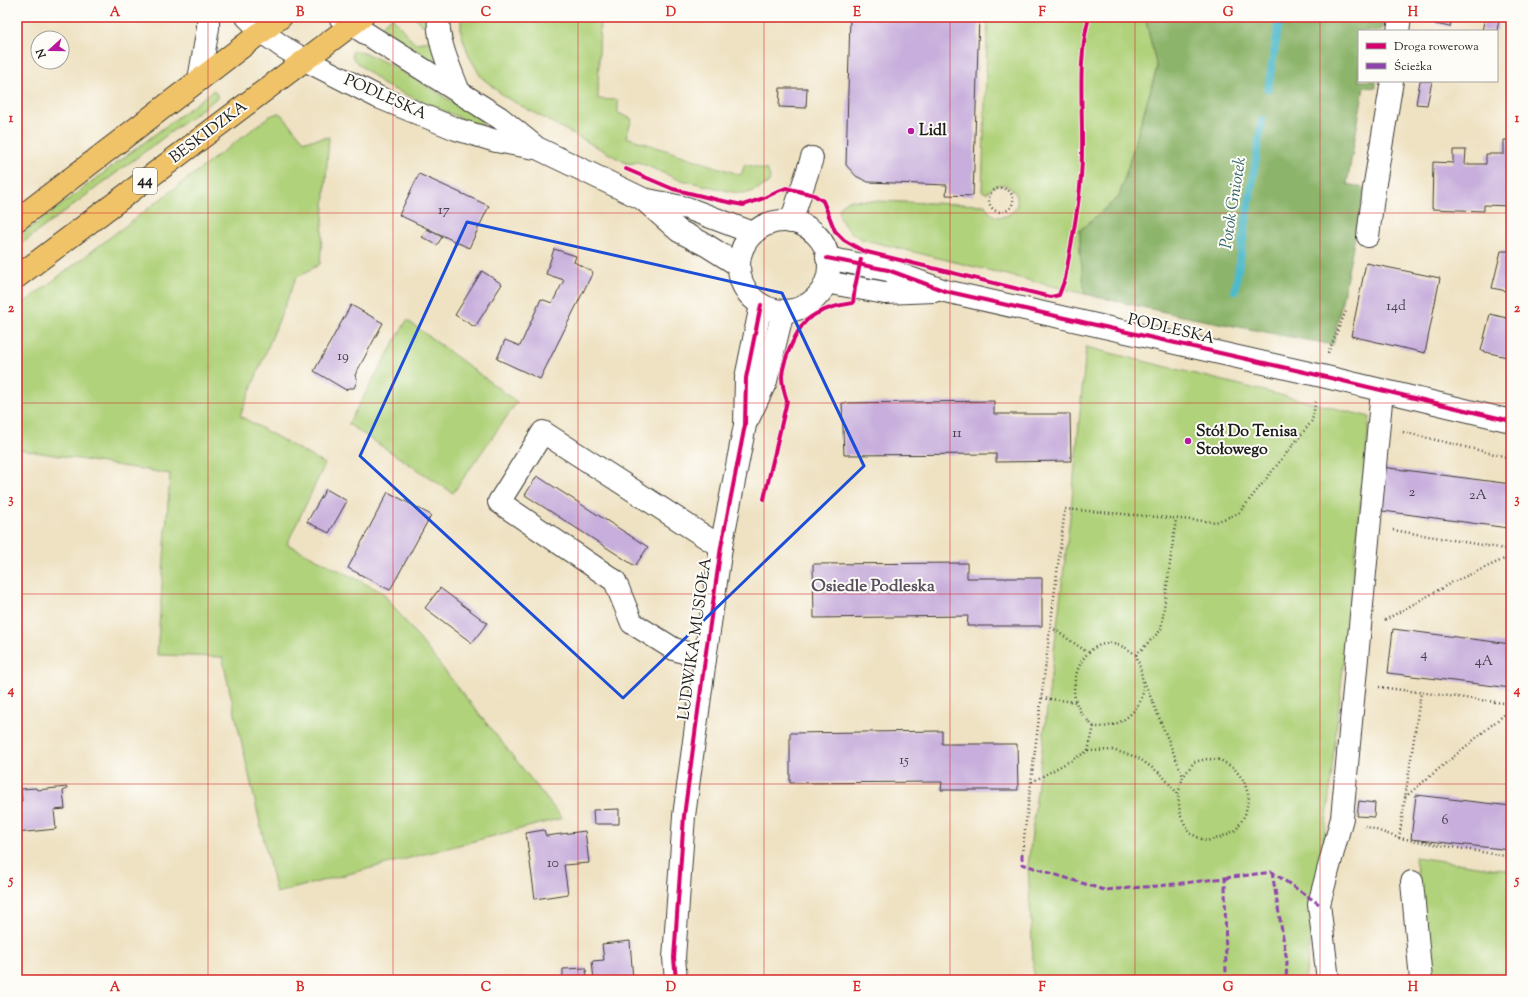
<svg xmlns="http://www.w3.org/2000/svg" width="1528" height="997" viewBox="0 0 1528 997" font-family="'Sorts Mill Goudy',serif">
<rect width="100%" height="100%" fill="#fdfcf7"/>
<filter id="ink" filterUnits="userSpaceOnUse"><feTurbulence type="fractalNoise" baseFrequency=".025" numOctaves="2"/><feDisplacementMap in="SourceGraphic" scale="8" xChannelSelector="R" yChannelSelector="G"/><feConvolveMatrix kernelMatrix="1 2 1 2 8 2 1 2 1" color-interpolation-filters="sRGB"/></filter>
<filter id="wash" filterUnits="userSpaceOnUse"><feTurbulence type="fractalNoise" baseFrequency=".012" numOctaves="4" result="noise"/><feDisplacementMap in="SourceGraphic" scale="16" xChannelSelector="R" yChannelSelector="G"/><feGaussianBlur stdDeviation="0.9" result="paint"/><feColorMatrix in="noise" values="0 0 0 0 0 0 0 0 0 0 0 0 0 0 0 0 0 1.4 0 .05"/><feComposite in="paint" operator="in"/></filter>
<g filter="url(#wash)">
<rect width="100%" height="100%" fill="#efe2c3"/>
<g fill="#b0d27a" stroke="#66774b">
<path d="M392 17 414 43 433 41 438 61 433 62 382 27 384 23Z"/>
<path d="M415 17H431V23L421 25Z"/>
<path d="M461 17H600L598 99 618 100V113L632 119 626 137 741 175 745 164 767 170 770 176 769 182 760 188 748 193H737L677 179 638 162 628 164 505 97 481 77 469 56 461 33Z"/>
<path d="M988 17H1145L1157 67 1119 197 1080 230V251L1085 294 861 239C848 232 827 212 848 200L985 205C988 211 992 216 999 217 1003 217 1007 216 1011 213 1029 198 1004 171 987 193L982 191Z"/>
<path d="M355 51C372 54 386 63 401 71 427 85 452 102 478 118L484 124 483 126 467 121 384 85 354 60 352 56V52Z"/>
<path d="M214 90 218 97 17 247V238Z"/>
<path d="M278 113 282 115 304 141 329 137 320 264 296 278 240 416 325 464 287 544 382 592 562 818 276 893 222 657 157 655 170 474 17 449V308L270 116Z"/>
<path d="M407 320 517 402 453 493 348 424Z"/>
<path d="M1086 347 1370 417 1323 853 1305 980H1034L1028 866 1071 509Z"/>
<path d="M1415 857 1511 871V980H1432Z"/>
</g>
<path fill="#8cb46a" stroke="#546843" d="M1145 17H1384L1382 31H1359V81H1376V88L1364 87 1347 184 1365 188 1333 345 1182 316 1085 294 1080 251V230L1119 197 1157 68Z"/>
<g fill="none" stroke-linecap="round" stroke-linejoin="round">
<g stroke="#4fbaca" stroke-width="8">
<path d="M1268 89 1280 17"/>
<path d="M1235 291 1262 120"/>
</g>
</g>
<g id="blocks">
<g fill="#c7aedc">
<path d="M850 17H979L973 196 946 195 947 185 868 182 856 176 846 165Z"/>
<path d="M1437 17H1452L1450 27 1435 24Z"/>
<path d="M1485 17H1511V22L1499 20 1497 31H1482Z"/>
<path d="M1420 81H1432L1427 105 1416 104Z"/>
<path d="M780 88H807L806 108 779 107Z"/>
<path d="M1504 140H1511V206L1484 205V211L1432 209 1433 162 1453 163V150H1466L1465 164H1486V154H1504Z"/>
<path d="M419 174 489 206 469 248 399 215Z"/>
<path d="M427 229 442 237 437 245 422 237Z"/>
<path d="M554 249 576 256 574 262 593 272 540 379 497 359 505 340 520 346 541 299 552 303 564 280 546 274Z"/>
<path d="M1501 251H1511V292L1492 288Z"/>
<path d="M1366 263 1440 278 1425 353 1351 336Z"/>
<path d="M482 271 502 284 475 327 455 315Z"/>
<path d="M351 305 383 323 355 375 357 381 354 388H348L346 390 314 371Z"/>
<path d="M1490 314 1511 319V358L1481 351Z"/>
<path d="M994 401V414H1070L1071 461 996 462V454L844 455 842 403Z"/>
<path d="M1381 467 1511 484V507L1508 528 1376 510Z"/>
<path d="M537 476 648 547 635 566 525 495Z"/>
<path d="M326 489 347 501 329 533 307 522Z"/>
<path d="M388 492 431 515 390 590 348 568Z"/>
<path d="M967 563V578H1042V626H967L968 616 814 618 813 564Z"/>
<path d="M440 588 487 623 472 643 425 608Z"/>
<path d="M1393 629 1511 644V688L1388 673Z"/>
<path d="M942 731V744H1017L1018 790H941L942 782 790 783V733Z"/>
<path d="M67 787V789L63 791 65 809 54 810 56 829 17 833V801H22L21 789 36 788 37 790Z"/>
<path d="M1416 795 1511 806V850L1411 839Z"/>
<path d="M1359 801 1375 803 1374 817 1357 816Z"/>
<path d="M619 809V824H594L593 810Z"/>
<path d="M544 830 546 836 585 831 589 863 564 865 568 894 535 899 526 833Z"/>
<path d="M630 941 633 980H594L592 961 604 960 602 944Z"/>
<path d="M586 968 587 980H563V969Z"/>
<path d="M499 977V980H488Z"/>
<path d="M522 977 523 980H511V979Z"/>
</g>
</g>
</g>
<g filter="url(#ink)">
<use href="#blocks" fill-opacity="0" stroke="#3c3a35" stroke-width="1"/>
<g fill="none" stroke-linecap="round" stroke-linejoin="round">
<g stroke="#3c3a35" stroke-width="24">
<g id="minor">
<path d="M247 17 262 32 283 47 305 60 378 97 456 129 496 141 535 148"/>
<path d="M340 17 500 118 537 148 643 199 687 208 753 233"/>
<path d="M439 17C436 40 451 70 459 92"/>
<path d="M1398 31 1400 17"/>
<path d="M199 80 208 28V17"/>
<path d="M644 200 679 231 706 245 738 265"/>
<circle cx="784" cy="266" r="45"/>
<path d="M791 222 812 158"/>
<path d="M1368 236 1374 189 1392 81"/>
<path d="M827 258 888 270 945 291 1322 376 1511 421"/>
<path d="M826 282 885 293 934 291"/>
<path d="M748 419 766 381 783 311"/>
<path d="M705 659 674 649 632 623 615 581 499 502 543 432 721 547"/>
<path d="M1412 882 1421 980"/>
<path d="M676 980 674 958 684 816 705 659 721 547 745 425 746 378 761 305"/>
<path d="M1328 980 1319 904 1342 818 1382 391"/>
</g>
</g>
<g stroke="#3c3a35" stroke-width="24">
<g id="major">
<path d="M17 220 281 17"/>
<path d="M17 277 362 17"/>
</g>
</g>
<g stroke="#3c3a35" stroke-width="2.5" stroke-dasharray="1 3" stroke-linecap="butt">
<circle cx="1001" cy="200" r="12"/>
<path d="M1328 353 1346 311"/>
<path d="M1403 432 1511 458"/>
<path d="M1393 530 1511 550"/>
<path d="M1385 620 1451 583 1511 556"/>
<path d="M1051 627 1087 652"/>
<path d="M1136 655 1161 630 1176 519"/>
<path d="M1144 681 1183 776"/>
<path d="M1379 687 1511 704"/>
<path d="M1042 698 1076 702"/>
<path d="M1088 751 1112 750 1137 757 1161 774 1178 794 1180 814 1189 833 1206 841 1219 838 1236 830 1245 815 1249 797 1244 781 1234 768 1220 760 1207 759 1194 762 1183 777 1178 794"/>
<path d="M1032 782 1088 751 1094 727C1101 727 1108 727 1115 724 1129 719 1143 704 1143 689 1143 677 1140 666 1136 655 1112 635 1087 642 1077 672 1074 681 1073 693 1076 702 1079 712 1086 719 1094 727"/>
<path d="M1405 797 1511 709"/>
<path d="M1365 826 1399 838 1511 857"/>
<path d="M1399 838 1421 692"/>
<path d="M1022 854 1065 509 1216 522 1239 513 1312 421 1316 400"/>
</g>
<use href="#minor" stroke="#fff" stroke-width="22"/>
<use href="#major" stroke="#f1c369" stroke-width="22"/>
<g stroke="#8e44ad" stroke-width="3" stroke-dasharray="6 3" stroke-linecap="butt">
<path d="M1022 854V864L1104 890 1158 886 1225 878 1226 980"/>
<path d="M1272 872 1287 961 1286 980"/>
<path d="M1225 878 1272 872 1319 904"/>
</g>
<g stroke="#fdfcf7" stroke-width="6">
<g id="cycleway">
<path d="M626 169 673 189 718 200 743 205 764 198 778 191 786 188 814 195 823 201 835 231 844 240 863 251 1051 297 1059 295 1065 279C1072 238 1082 195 1082 153 1083 108 1077 61 1089 17"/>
<path d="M827 258 888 270 945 291 1322 376 1511 421"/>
<path d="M764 499 787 401C784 392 782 385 782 376 783 361 796 330 807 320 819 310 838 305 853 303L855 287 861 259"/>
<path d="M676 980 674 958 684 816 705 659 721 547 745 425 746 378 761 305"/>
</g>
</g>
<use href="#cycleway" stroke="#d6006c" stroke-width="4"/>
</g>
</g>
<path fill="none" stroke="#1d4ed8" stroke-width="3" stroke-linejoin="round" d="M467 222 782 293 864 466 623 698 360 456Z"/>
<path fill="none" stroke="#d62828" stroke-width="1" stroke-opacity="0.55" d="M208 17V980M393 17V980M578 17V980M764 17V980M950 17V980M1135 17V980M1320 17V980M17 213H1511M17 403H1511M17 594H1511M17 784H1511"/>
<g fill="#b5179e" stroke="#fdfcf7" stroke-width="1.5">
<circle cx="911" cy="131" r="4"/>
<circle cx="1188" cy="441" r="4"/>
</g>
<g text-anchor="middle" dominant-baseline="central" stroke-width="4" stroke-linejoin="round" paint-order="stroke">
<g font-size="14" fill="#47404c">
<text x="444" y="211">17</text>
<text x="1396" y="307">14d</text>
<text x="343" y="357">19</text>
<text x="957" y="434">11</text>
<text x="1412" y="493">2</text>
<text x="1478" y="496">2A</text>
<text x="1424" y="655">4</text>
<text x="1484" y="662">4A</text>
<text x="904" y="761">15</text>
<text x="1445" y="821">6</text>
<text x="553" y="864">10</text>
</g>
<rect fill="#fdfcf7" stroke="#605f5e" stroke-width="1" x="133" y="168" width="24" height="26" rx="3"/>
<g font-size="15" font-weight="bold" fill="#1c1c1c">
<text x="145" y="181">44</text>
</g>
<g font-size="16" fill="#1c1c1c" stroke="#fdfcf7">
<text transform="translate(385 98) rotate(24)">PODLESKA</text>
<text transform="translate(209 133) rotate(-37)">BESKIDZKA</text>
<text transform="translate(1171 330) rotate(13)">PODLESKA</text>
<text transform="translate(696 639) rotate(-82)">LUDWIKA MUSIOŁA</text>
</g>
<g font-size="16" font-weight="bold" fill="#1c1c1c" stroke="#fdfcf7" text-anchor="start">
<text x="919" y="131">Lidl</text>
<text x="1196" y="432">Stół Do Tenisa<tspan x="1196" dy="18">Stołowego</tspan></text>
</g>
<g font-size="17" font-style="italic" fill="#33636a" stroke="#fdfcf7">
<text transform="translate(1234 203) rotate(-81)">Potok Gniotek</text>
</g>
<g font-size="17" font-weight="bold" fill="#584f5f" stroke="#fdfcf7">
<text x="873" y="587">Osiedle Podleska</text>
</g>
</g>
<rect width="1528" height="997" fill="none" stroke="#fdfcf7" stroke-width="44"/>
<rect x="1358" y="30" width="140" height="52" fill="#fdfcf7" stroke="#a3a29f"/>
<rect x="1366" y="43" width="20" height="6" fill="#d6006c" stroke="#a3a29f"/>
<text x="1394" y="50" font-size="12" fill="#1c1c1c">Droga rowerowa</text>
<rect x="1366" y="63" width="20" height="6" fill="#8e44ad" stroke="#a3a29f"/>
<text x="1394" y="70" font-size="12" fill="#1c1c1c">Ścieżka</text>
<g transform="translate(50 50) rotate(249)"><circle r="19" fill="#fdfcf7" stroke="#a3a29f"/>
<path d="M0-3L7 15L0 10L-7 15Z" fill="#b5179e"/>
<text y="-6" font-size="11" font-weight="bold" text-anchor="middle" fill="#1c1c1c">N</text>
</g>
<rect x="22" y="22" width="1484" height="953" fill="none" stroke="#d62828" stroke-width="1.5"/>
<g font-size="13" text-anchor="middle" font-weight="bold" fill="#d62828">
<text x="115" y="16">A</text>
<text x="300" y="16">B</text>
<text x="486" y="16">C</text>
<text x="671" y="16">D</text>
<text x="857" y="16">E</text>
<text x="1042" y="16">F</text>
<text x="1228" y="16">G</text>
<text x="1413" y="16">H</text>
<text x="11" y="122">1</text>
<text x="1517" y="122">1</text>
<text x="11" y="312">2</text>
<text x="1517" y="312">2</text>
<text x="11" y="503">3</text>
<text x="1517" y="503">3</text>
<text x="11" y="694">4</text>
<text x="1517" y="694">4</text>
<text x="11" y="884">5</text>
<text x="1517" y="884">5</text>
<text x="115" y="991">A</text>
<text x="300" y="991">B</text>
<text x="486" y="991">C</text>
<text x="671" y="991">D</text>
<text x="857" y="991">E</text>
<text x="1042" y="991">F</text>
<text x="1228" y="991">G</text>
<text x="1413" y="991">H</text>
</g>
</svg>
